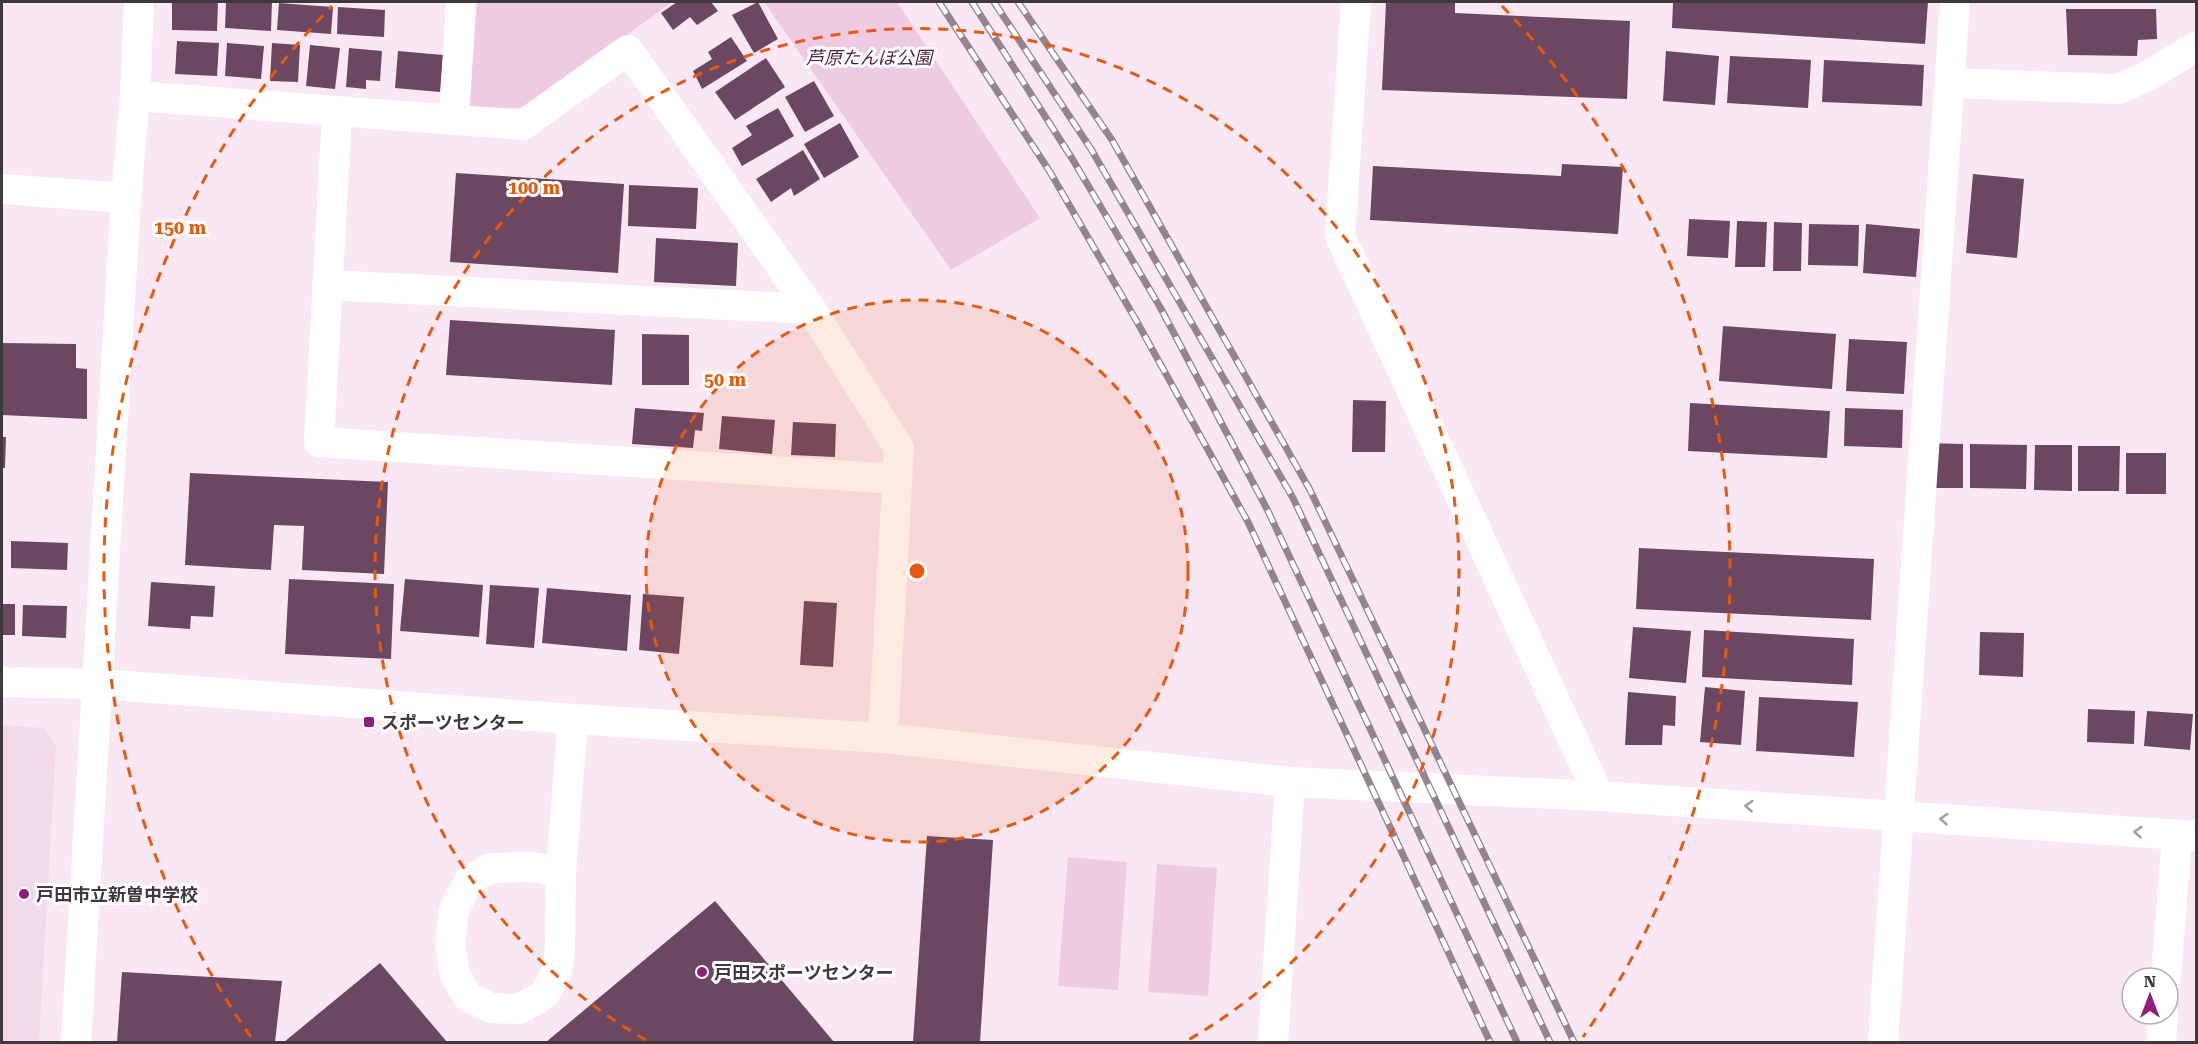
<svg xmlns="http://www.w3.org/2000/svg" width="2198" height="1044" viewBox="0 0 2198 1044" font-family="'Roboto Serif','Noto Sans JP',serif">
<rect width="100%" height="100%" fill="#fae7f4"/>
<path fill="#f3daeb" d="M2 725 44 728 56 746 39 1042H2Z"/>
<g fill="#eecbe3">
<path d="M477 2H672L527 108 469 107Z"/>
<path d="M764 2H897L1040 218 951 270Z"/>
<path d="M1068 857 1127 862 1118 990 1058 986Z"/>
<path d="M1157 864 1217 868 1208 996 1148 992Z"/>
</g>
<g fill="#6c4762">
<path d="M172 2H218L217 31 172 30Z"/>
<path d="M226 2H272L271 31 225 28Z"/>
<path d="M677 2H711L718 11 697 25 690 17 673 30 661 13Z"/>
<path d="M758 2 778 39 754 53 732 15Z"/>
<path d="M1386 2H1455V13L1630 21 1627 99 1382 90Z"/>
<path d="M1673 2H1928L1925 44 1672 28Z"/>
<path d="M279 3 333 7 331 34 277 30Z"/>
<path d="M338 7 385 10 384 37 337 34Z"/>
<path d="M2066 9H2156L2157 39 2138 40 2137 56 2068 55Z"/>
<path d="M731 37 747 61 702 89 693 71 712 59 708 52Z"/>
<path d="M177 41 219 43 217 76 175 74Z"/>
<path d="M227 43 264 46 261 79 225 76Z"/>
<path d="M272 43 300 45 298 82 270 81Z"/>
<path d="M310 45 340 48 335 89 306 86Z"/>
<path d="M349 48 382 51 380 81 366 80V89L346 87Z"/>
<path d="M398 51 443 55 440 92 395 88Z"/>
<path d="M1666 51 1719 56 1715 105 1663 101Z"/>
<path d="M1730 56 1811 60 1808 108 1727 103Z"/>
<path d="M766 58 785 87 735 120 715 92Z"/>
<path d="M1824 60 1924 65 1922 106 1822 102Z"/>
<path d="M814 81 834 116 805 132 785 97Z"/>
<path d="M778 108 794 136 742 166 732 148 752 135 746 126Z"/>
<path d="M840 123 859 157 824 178 804 144Z"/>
<path d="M803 150 820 179 794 196 791 188 771 202 756 179Z"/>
<path d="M1562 164 1623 167 1618 234 1370 220 1373 166 1561 176Z"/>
<path d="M456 173 624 184 618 273 450 262Z"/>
<path d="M1973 174 2024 179 2017 258 1966 253Z"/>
<path d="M629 185 698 188 696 229 628 226Z"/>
<path d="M1689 219 1730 221 1728 258 1687 256Z"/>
<path d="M1737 221 1767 222 1765 267H1735Z"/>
<path d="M1774 222 1802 223 1801 271H1773Z"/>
<path d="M1809 224 1859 225 1858 266 1808 265Z"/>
<path d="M1866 224 1920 229 1916 277 1863 273Z"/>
<path d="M656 238 738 243 736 286 654 282Z"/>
<path d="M450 320 615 330 612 385 446 375Z"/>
<path d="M1723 326 1836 334 1832 389 1719 381Z"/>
<path d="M642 334 689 335V385H642Z"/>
<path d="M1849 339 1907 342 1904 394 1846 391Z"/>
<path d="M2 343 76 344V368L87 369V419L2 415Z"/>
<path d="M1353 400 1386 401 1385 452H1352Z"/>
<path d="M1690 403 1830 411 1827 458 1688 451Z"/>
<path d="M635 408 704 413 702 431 695 430 693 448 632 444Z"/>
<path d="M1845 408 1903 410 1902 448 1844 446Z"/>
<path d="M722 416 775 420 772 454 719 449Z"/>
<path d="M793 422 836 424 835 457 791 455Z"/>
<path d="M2 437H6L5 468H2Z"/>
<path d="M1926 443 1963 444V488H1925Z"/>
<path d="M1970 444 2027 445 2026 489 1970 488Z"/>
<path d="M2035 445H2072V491L2034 490Z"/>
<path d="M2078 446H2120L2119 491H2078Z"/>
<rect x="2126" y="453" width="40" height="41"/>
<path d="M190 473 388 482 384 574 302 570 304 526 274 525 271 570 185 565Z"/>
<path d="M11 541 68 543 67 570 11 568Z"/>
<path d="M1639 548 1874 559 1871 620 1636 609Z"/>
<path d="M289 579 394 584 391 659 285 654Z"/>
<path d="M405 579 483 585 479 637 400 631Z"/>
<path d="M151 582 215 586 213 617 191 616 190 629 148 626Z"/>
<path d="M490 585 539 588 534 648 486 644Z"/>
<path d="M547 588 631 595 627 651 542 643Z"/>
<path d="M643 594 684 597 679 654 639 650Z"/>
<path d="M804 601 837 603 833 667 800 665Z"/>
<rect x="2" y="604" width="13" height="31"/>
<path d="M23 605 67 606 66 638 22 636Z"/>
<path d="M1633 627 1691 631 1686 683 1629 678Z"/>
<path d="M1704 630 1854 639 1852 685 1702 677Z"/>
<path d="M1980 632 2024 633 2023 677 1979 675Z"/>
<path d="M1705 687 1745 691 1741 745 1700 742Z"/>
<path d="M1628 692 1676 696 1675 726 1663 725 1662 745H1625Z"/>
<path d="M1759 697 1858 702 1854 757 1756 751Z"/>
<path d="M2088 709 2135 711 2134 744 2087 742Z"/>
<path d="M2147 711 2193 714 2190 750 2144 746Z"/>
<path d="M927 836 993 840 980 1042H913Z"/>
<path d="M715 901 834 1042H546Z"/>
<path d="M380 963 447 1042H284Z"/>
<path d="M122 972 282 981 275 1042H117Z"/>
</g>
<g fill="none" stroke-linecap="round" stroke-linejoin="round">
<g stroke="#fff" stroke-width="30">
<path d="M1356 2 1340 236 1599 796"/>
<path d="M1950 83 2119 89 2149 75 2196 47"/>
<path d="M135 96 523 125 628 50 811 309 899 448 883 738"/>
<path d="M337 113 319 442 897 479"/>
<path d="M454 120 461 2"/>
<path d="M2 189 126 198"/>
<path d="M328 285 811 309"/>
<path d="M2 682 99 684 573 719 883 738 1290 782 1599 796 2196 836"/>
<path d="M561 872 532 867 491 868 469 881 454 910 450 942 455 975 468 997 491 1008 519 1009 544 995 557 971 560 948 561 872 573 719"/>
<path d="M2166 978 2177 835"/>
<path d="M76 1042 126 198 135 96 139 2"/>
<path d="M1273 1042 1290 782"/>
<path d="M1883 1042 1955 2"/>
<path d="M2161 1042 2163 1014"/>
</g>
<g stroke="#92868e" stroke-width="7">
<g id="rail">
<path d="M939 2 1050 172 1136 320 1248 522 1490 1042"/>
<path d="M972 2 1073 160 1160 307 1268 511 1517 1042"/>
<path d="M994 2 1091 149 1293 498 1550 1042"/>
<path d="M1018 2 1112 140 1310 490 1574 1042"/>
</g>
</g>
<use href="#rail" stroke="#fff" stroke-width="4.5" stroke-dasharray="14" stroke-linecap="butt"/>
</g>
<defs><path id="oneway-chevron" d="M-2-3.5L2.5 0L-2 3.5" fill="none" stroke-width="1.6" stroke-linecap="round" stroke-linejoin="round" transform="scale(1.5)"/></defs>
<g stroke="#9f9c9e">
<use href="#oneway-chevron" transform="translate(1749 806) rotate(-176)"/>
<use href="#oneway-chevron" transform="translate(1944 819) rotate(-176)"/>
<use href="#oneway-chevron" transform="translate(2138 832) rotate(-176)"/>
</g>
<circle cx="917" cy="571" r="271" fill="#e8590c" fill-opacity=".12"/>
<g fill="none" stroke="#e8590c" stroke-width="3" stroke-dasharray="10 8">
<circle cx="917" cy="571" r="271"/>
<path d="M646 1040A542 542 0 1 1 1188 1040"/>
<path d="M251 1037A813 813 0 0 1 332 6M1502 6A813 813 0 0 1 1583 1037"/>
</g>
<g fill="#901c7b" stroke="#fff" stroke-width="2">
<rect x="363" y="716" width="12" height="12" rx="3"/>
<circle cx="24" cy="894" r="6"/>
<circle cx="702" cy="972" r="6"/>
</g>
<g text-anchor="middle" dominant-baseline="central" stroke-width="6" stroke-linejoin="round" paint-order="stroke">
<g font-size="18" font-style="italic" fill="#511e46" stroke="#fff">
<text x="869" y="57">芦原たんぼ公園</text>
</g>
<g font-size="18" font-weight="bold" fill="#3f383d" stroke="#fff" text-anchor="start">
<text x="381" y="722">スポーツセンター</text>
<text x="36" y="894">戸田市立新曽中学校</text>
<text x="714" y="972">戸田スポーツセンター</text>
</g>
</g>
<circle cx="917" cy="571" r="9" fill="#e8590c" stroke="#fff" stroke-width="3"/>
<g font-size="18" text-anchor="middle" font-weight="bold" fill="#e8590c" stroke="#fff" stroke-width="6" stroke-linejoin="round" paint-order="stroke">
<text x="534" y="194">100 m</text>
<text x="180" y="234">150 m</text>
<text x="725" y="386">50 m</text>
</g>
<rect width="2198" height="1044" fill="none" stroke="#3f383d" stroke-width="6"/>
<g transform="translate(2150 996)"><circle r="28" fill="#ffffff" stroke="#b2afb1" stroke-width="1.5"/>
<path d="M0-4.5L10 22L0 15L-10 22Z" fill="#901c7b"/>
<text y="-9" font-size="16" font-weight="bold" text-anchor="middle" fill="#3f383d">N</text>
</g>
</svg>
